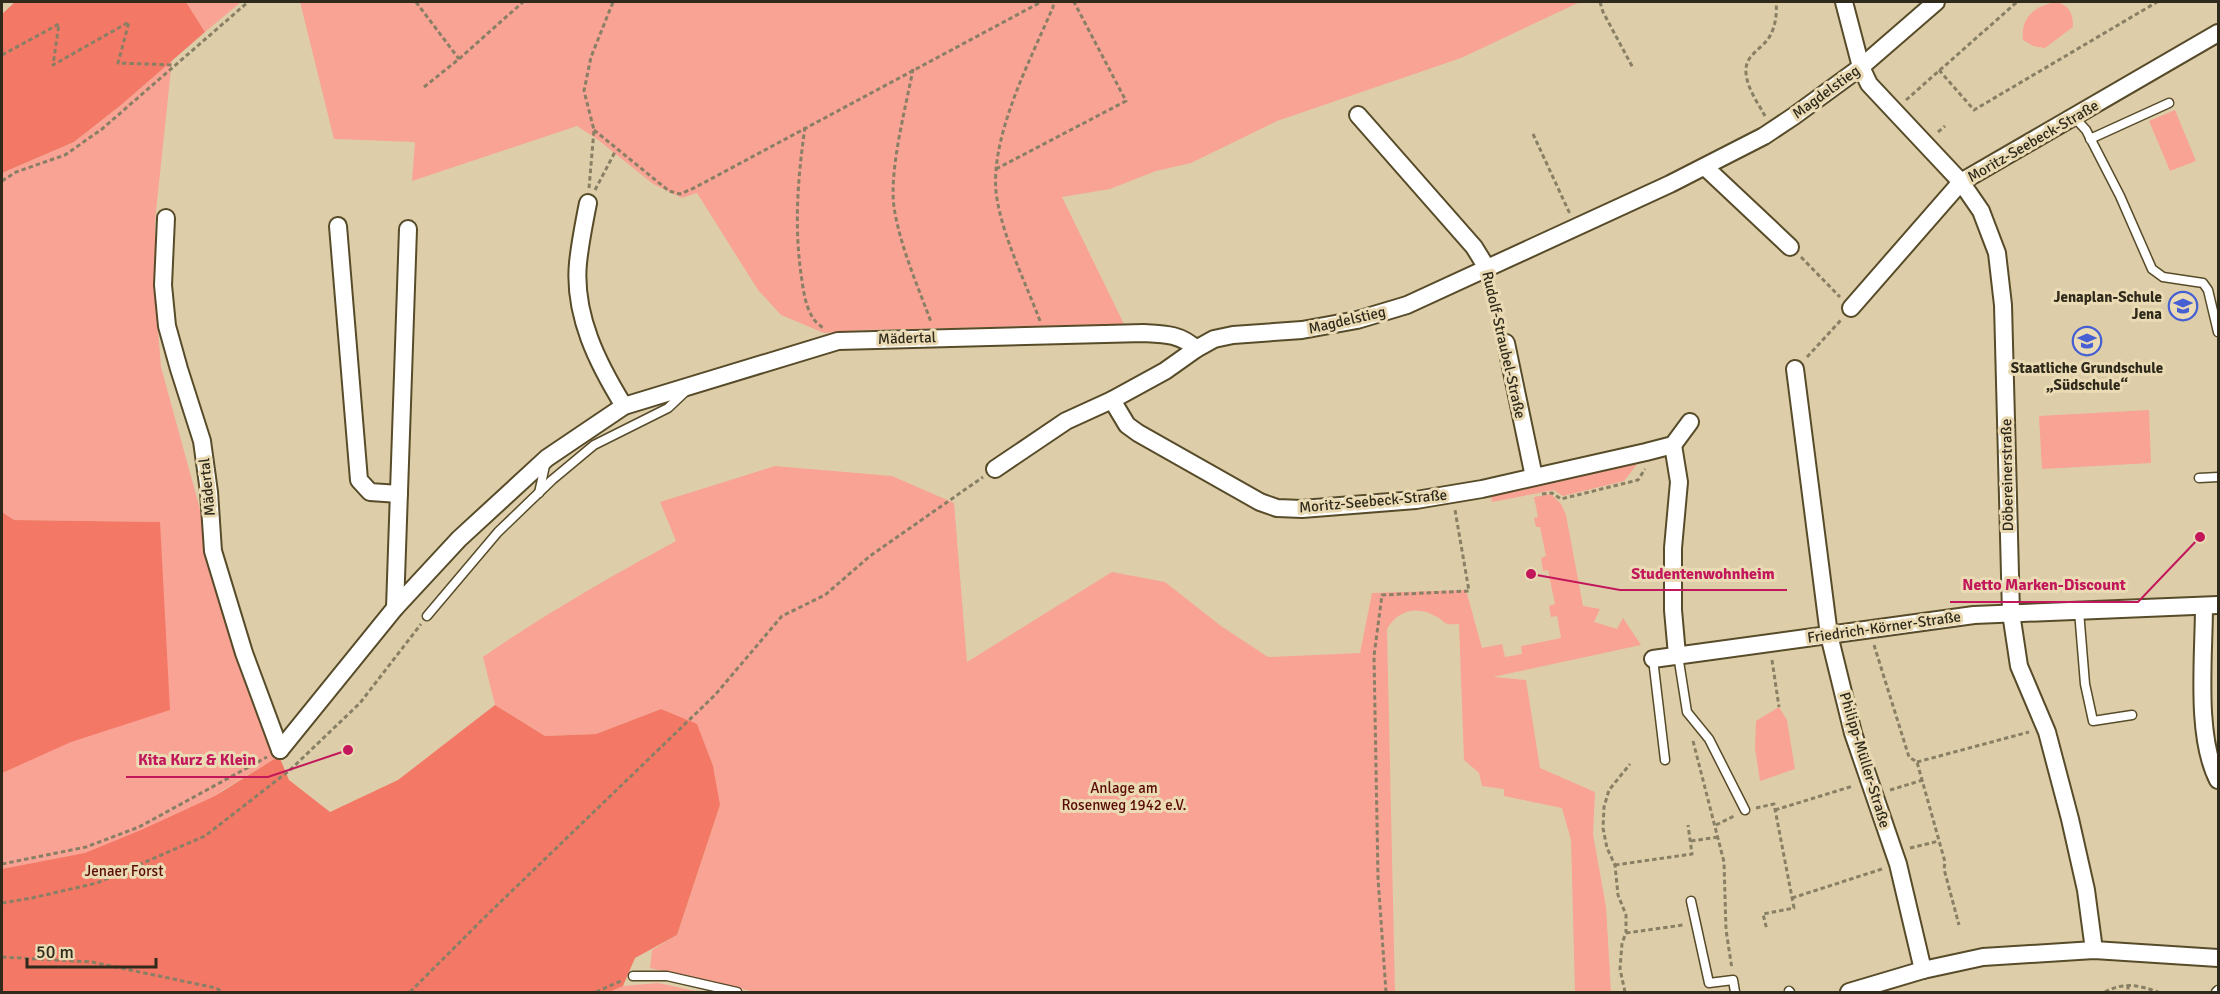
<svg xmlns="http://www.w3.org/2000/svg" width="2220" height="994" viewBox="0 0 2220 994" font-family="Signika,sans-serif">
<rect width="100%" height="100%" fill="#ddcea9"/>
<g fill="#f9a395">
<path d="M186 2H241L205 32Z"/>
<path d="M300 2H1580L1461 58 1277 121 1191 163 1156 171 1110 189 1062 197 1124 324 863 330 824 333 781 315 758 290 697 193 682 198 653 184 597 139 577 126 412 181 415 142 334 139Z"/>
<path d="M2057 2C2070 6 2073 14 2073 27L2045 48 2033 46 2023 40C2020 17 2036 5 2057 2Z"/>
<path d="M172 60 155 221V292L161 367 248 684 279 756 223 790 2 992V578L160 522 14 520 2 512V173L74 142 121 105Z"/>
<path d="M2175 110 2196 161 2170 171 2149 121Z"/>
<path d="M2149 410 2151 463 2042 469 2039 416Z"/>
<path d="M1642 458 1624 481 1563 496 1554 490 1492 502 1490 492Z"/>
<path d="M775 466 892 476 954 503 967 662 1112 572 1165 582 1221 626 1268 657 1360 653 1372 593 1466 590 1482 648 1502 644 1505 657 1522 654 1521 646 1561 638 1557 616 1551 617 1549 606 1555 604 1548 570 1543 571 1541 558 1546 556 1540 527H1536L1534 518 1538 517 1534 497 1551 494 1561 504 1566 515 1583 606 1600 609 1594 622 1617 629 1623 618 1641 645 1493 677 1526 680 1540 768 1595 792 1593 834 1606 907 1611 992H1575L1571 840 1562 808 1504 796V789L1482 786 1479 773 1464 760 1459 624C1455 624 1449 625 1445 623 1442 621 1440 618 1437 617 1417 605 1398 610 1387 629L1395 992H755L650 968 652 950 677 935 720 805 661 709 596 734 545 736 495 705 483 657C545 614 610 577 676 541L660 502Z"/>
<path d="M1779 707 1787 720 1795 769 1760 781 1755 748 1756 721Z"/>
<path d="M658 983 700 992H609L623 986Z"/>
</g>
<g fill="#f47866">
<path d="M15 2H186L205 32 121 105 74 142 2 173V14Z"/>
<path d="M2 512 14 520 160 522 170 710 71 742 2 773Z"/>
<path d="M495 705 545 736 596 734 661 709 697 724 713 766 720 805 677 935 635 958 623 986 609 992H2V869L85 853 141 830 215 796 279 756 289 780 330 812 398 780Z"/>
</g>
<g fill="none" stroke-linecap="round" stroke-linejoin="round">
<g stroke="#574b29" stroke-width="11">
<g id="service">
<path d="M2074 117 2086 130 2120 196 2152 269 2163 277 2203 283 2208 290 2218 332"/>
<path d="M2090 139 2169 103"/>
<path d="M2199 478 2218 477"/>
<path d="M539 493 546 461"/>
<path d="M2079 611 2085 684 2093 721 2132 715"/>
<path d="M427 616 498 532 552 480 594 445 668 408 686 391"/>
<path d="M1678 655 1687 712 1709 739 1745 810"/>
<path d="M1653 659 1665 760"/>
<path d="M1691 901 1709 983 1733 980 1735 992"/>
<path d="M633 976H667L737 992"/>
<path d="M1789 991 1790 992"/>
<path d="M2216 992 2218 990"/>
</g>
</g>
<g stroke="#574b29" stroke-width="20">
<g id="minor">
<path d="M1844 2 1861 67 1869 84 1961 182 1981 211 1997 253 2003 305 2011 613 2019 666 2047 732 2070 819 2086 890 2094 950"/>
<path d="M1358 115 1474 247 1487 268"/>
<path d="M1705 167 1790 247"/>
<path d="M588 203C584 223 580 243 578 263 573 315 598 364 624 406"/>
<path d="M166 218 163 285 167 326 179 369 202 441 209 492 213 551 244 653 280 750"/>
<path d="M338 226 359 480 370 492 399 494"/>
<path d="M1851 308 1961 182 2218 33"/>
<path d="M1506 343 1534 477"/>
<path d="M1795 369 1829 635 1853 733 1898 864 1923 970"/>
<path d="M1112 400 1127 425 1138 433 1260 502 1277 508 1302 509 1416 500 1482 489 1646 452 1673 445 1690 422"/>
<path d="M1673 445 1679 482 1673 548V610L1677 655"/>
<path d="M995 469 1066 421 1112 400 1165 371 1196 349 1214 339 1233 335 1302 330 1357 320 1407 305 1670 184 1764 136 1794 116 1861 67 1936 2"/>
<path d="M2204 606C2204 656 2195 736 2218 780"/>
<path d="M395 608 408 229"/>
<path d="M1653 659 1974 615 2218 605"/>
<path d="M280 750 395 608 459 539 547 458 624 406 838 341 1144 333C1164 334 1181 334 1196 349"/>
<path d="M1849 992 1923 970 1983 957 2094 950 2218 958"/>
</g>
</g>
<g stroke="#897f65" stroke-width="3" stroke-dasharray="4.5 3" stroke-linecap="butt">
<path d="M416 2 459 59"/>
<path d="M1600 2 1603 12 1633 68"/>
<path d="M2 55 59 24 53 65 129 22 118 63 174 65"/>
<path d="M913 69C906 107 889 169 894 207 900 246 917 284 931 322"/>
<path d="M1939 70 1974 110 2157 2"/>
<path d="M424 87 459 59 523 2"/>
<path d="M1906 100 2017 2"/>
<path d="M1765 116C1758 103 1747 88 1746 73 1744 54 1764 49 1771 34 1776 24 1777 12 1776 2"/>
<path d="M805 127C798 176 794 224 801 274 803 288 805 306 813 318 815 322 820 325 823 328"/>
<path d="M594 130 669 191 680 194 694 188 1041 2"/>
<path d="M1938 132 1945 126"/>
<path d="M1533 134 1570 214"/>
<path d="M996 169 1126 101 1074 2"/>
<path d="M2 181 16 172 65 155 102 129 248 2"/>
<path d="M589 188 594 130 584 91 591 57 613 2"/>
<path d="M595 190 616 150"/>
<path d="M1801 257 1840 297"/>
<path d="M1491 284 1502 327"/>
<path d="M1040 321C1025 281 1004 240 997 199 987 141 1031 59 1053 7L1054 2"/>
<path d="M1807 357 1841 320"/>
<path d="M1542 494 1552 493 1561 499 1638 480 1645 469"/>
<path d="M1874 645 1909 757 1917 762 1945 862 1944 869 1959 925"/>
<path d="M1772 660 1779 707"/>
<path d="M1693 741 1724 862 1726 930 1732 969"/>
<path d="M1917 762 2029 732"/>
<path d="M1890 790 1923 780"/>
<path d="M1756 808 1774 804 1794 908 1763 914 1767 930"/>
<path d="M1775 810 1853 786"/>
<path d="M1716 825 1736 815"/>
<path d="M1691 841 1718 837"/>
<path d="M1910 848 1939 841"/>
<path d="M2 864 86 847 139 827 267 757"/>
<path d="M1615 865 1692 854 1688 825"/>
<path d="M1792 898 1882 869"/>
<path d="M2 903 32 898 97 883 205 836 290 770 360 703 421 624"/>
<path d="M1626 933 1683 925"/>
<path d="M2 957 92 962 216 988 222 992"/>
<path d="M2128 985V992"/>
<path d="M410 992 488 914 715 695 782 616 825 595 870 556 983 477"/>
<path d="M596 992 621 981"/>
<path d="M1386 992 1378 878 1374 656 1382 595 1469 591 1455 510"/>
<path d="M1625 992 1620 969 1622 943 1626 933V915L1618 895 1615 865 1607 848 1603 828 1604 807 1609 790 1630 764"/>
<path d="M2105 992C2123 982 2139 985 2158 992"/>
</g>
<use href="#service" stroke="#fff" stroke-width="8"/>
<use href="#minor" stroke="#fff" stroke-width="16"/>
</g>
<defs>
<g id="school-ring" transform="scale(1.5)"><circle r="9.5" fill="#eadbb5" stroke="#4660d3" stroke-width="1.5"/><path d="M0-5L7-2L0 1L-7-2ZM-4 1L0 2.5L4 1V4Q0 6-4 4Z" fill="#4660d3"/></g>
</defs>
<g fill-rule="evenodd">
<use href="#school-ring" x="2183" y="306"/>
<use href="#school-ring" x="2087" y="341"/>
</g>
<g text-anchor="middle" dominant-baseline="central" stroke-width="6" stroke-linejoin="round" paint-order="stroke">
<g font-size="15" fill="#2f2a1b" stroke="#eadbb5">
<text transform="translate(1826 92) rotate(-36)">Magdelstieg</text>
<text transform="translate(2033 141) rotate(-30)">Moritz-Seebeck-Straße</text>
<text transform="translate(1347 320) rotate(-13)">Magdelstieg</text>
<text transform="translate(907 338) rotate(-2)">Mädertal</text>
<text transform="translate(1504 345) rotate(77)">Rudolf-Straubel-Straße</text>
<text transform="translate(2007 475) rotate(-91)">Döbereinerstraße</text>
<text transform="translate(207 487) rotate(-96)">Mädertal</text>
<text transform="translate(1373 501) rotate(-5)">Moritz-Seebeck-Straße</text>
<text transform="translate(1884 627) rotate(-8)">Friedrich-Körner-Straße</text>
<text transform="translate(1865 760) rotate(73)">Philipp-Müller-Straße</text>
</g>
<g font-size="15" font-weight="bold" fill="#2f2a1b" stroke="#eadbb5" text-anchor="end">
<text x="2162" y="297">Jenaplan-Schule<tspan x="2162" dy="17">Jena</tspan></text>
<text x="2087" y="368" text-anchor="middle">Staatliche Grundschule<tspan x="2087" dy="17">„Südschule“</tspan></text>
</g>
<g font-size="15" fill="#5a0c06" stroke="#eadbb5">
<text x="1124" y="788">Anlage am<tspan x="1124" dy="17">Rosenweg 1942 e.V.</tspan></text>
<text x="124" y="871">Jenaer Forst</text>
</g>
</g>
<path fill="none" stroke="#c2185b" stroke-width="2" d="M1531 574L1620 590H1787M2200 537L2138 602H1950M348 750L268 777H126"/>
<g fill="#c2185b" stroke="#eadbb5" stroke-width="2">
<circle cx="1531" cy="574" r="6"/>
<circle cx="2200" cy="537" r="6"/>
<circle cx="348" cy="750" r="6"/>
</g>
<g font-size="16" text-anchor="middle" font-weight="bold" fill="#c2185b" stroke="#eadbb5" stroke-width="6" stroke-linejoin="round" paint-order="stroke">
<text x="1703" y="579">Studentenwohnheim</text>
<text x="2044" y="590">Netto Marken-Discount</text>
<text x="197" y="765">Kita Kurz &amp; Klein</text>
</g>
<rect width="2220" height="994" fill="none" stroke="#2f2a1b" stroke-width="6"/>
<path d="M27 958v9h129v-9" fill="none" stroke="#2f2a1b" stroke-width="3"/>
<text x="36" y="958" font-size="18" fill="#2f2a1b" stroke="#eadbb5" stroke-width="4.5" paint-order="stroke">50 m</text>
</svg>
